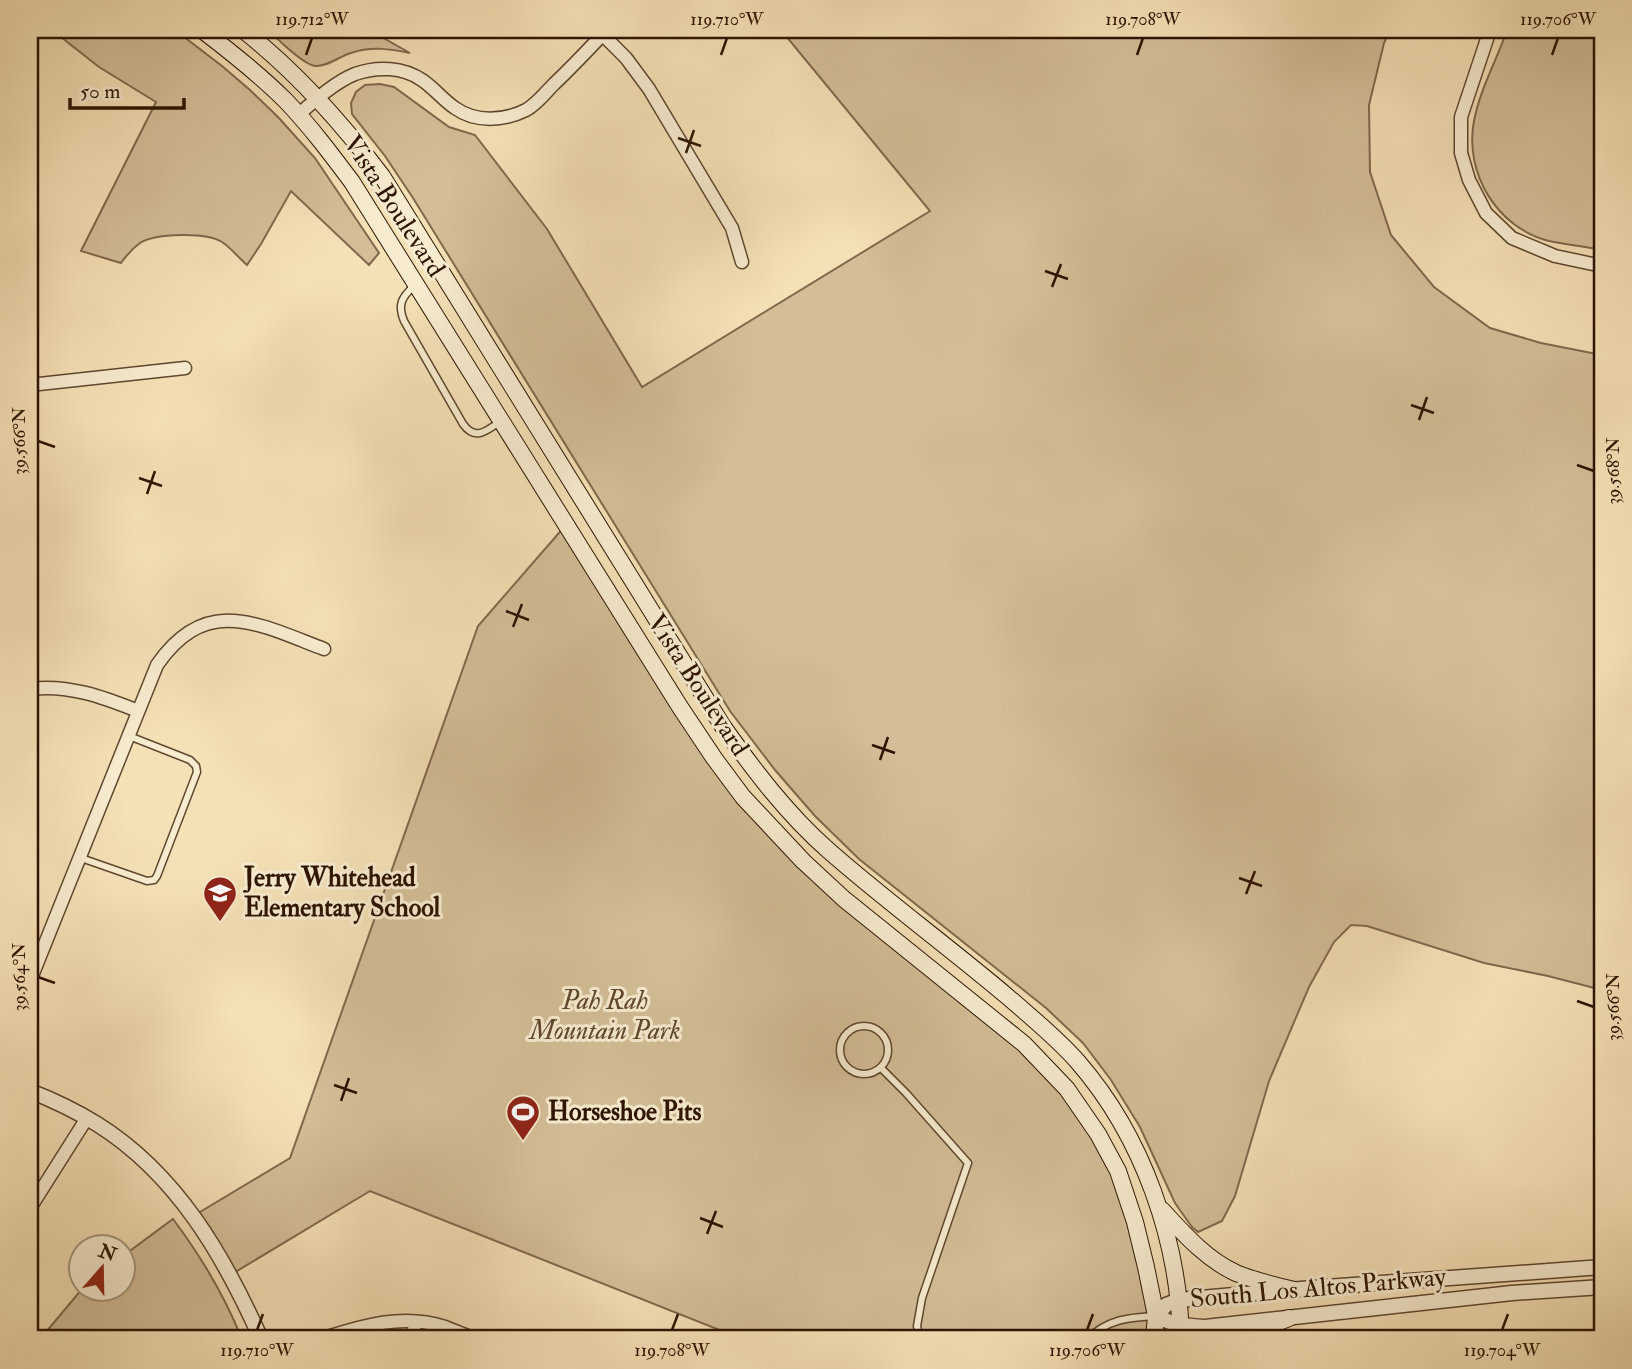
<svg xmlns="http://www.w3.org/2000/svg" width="1632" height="1369" viewBox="0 0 1632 1369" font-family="'IM FELL Double Pica',serif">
<rect width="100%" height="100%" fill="#f5e1b6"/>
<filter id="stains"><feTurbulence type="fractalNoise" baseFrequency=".00286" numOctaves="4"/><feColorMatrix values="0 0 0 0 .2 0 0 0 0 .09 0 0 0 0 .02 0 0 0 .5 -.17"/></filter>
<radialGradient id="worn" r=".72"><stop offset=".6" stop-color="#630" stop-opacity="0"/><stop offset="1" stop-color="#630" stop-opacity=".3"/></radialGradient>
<g fill="#d3be97" stroke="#80694c" stroke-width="2">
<path d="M52 30H175L222 66 250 90 278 117 315 158 379 253 369 265 291 191 261 244 247 265C239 258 231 248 222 242 206 232 156 233 140 243 133 248 126 256 121 263L81 251 156 102 99 67Z"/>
<path d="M268 30H369L410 53C391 49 371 46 351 53 340 56 327 67 315 66 302 64 278 39 268 30Z"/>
<path d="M781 30H1390L1384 43 1369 105 1370 172 1391 235 1434 287 1490 328 1541 343 1602 355V990L1548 976 1484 963 1367 926 1351 925 1334 942 1309 987 1269 1081 1235 1196 1222 1221 1198 1232 1192 1227 1175 1203 1140 1127 1111 1080 1083 1043 1046 1008 859 859 815 816 775 770 730 711 413 198 385 156 352 114 351 103 356 92 365 85 380 84 394 87 449 127 475 135 547 229 642 387 930 211Z"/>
<path d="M1507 30H1602V250C1585 246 1567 245 1549 241 1497 228 1464 173 1474 121 1480 89 1497 60 1507 30Z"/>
<path d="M565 526 763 822 1036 1058 1121 1179 1155 1339H742L370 1191 232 1274 195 1215 290 1158 478 626Z"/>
<path d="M173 1219C200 1255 225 1297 242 1339H191L176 1334 166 1339H40L82 1289 122 1288 123 1256Z"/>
</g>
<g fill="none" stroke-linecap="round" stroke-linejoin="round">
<g stroke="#5f472e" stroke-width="9">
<g id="service">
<path d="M415 285C402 297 397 304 404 321L463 424C476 442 487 430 501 421"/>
<path d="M81 858 147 881 154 880 157 876 197 772 196 766 190 760 129 736"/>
<circle cx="864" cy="1050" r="24"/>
<path d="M881 1068 906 1093 968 1163 922 1298 917 1326 920 1339"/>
<path d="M1087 1339C1109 1319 1126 1318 1155 1316"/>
</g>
</g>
<g stroke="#5f472e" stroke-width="15">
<g id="minor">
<path d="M598 30 626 58 649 89 732 228 742 262"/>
<path d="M1490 30 1461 117V153L1469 180 1486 213 1512 238 1555 256 1602 266"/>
<path d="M298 115C314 101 335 82 355 74 377 66 403 67 422 80 434 88 443 100 455 108 476 123 504 121 526 110 537 104 545 93 554 84 571 68 587 51 603 34"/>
<path d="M30 385 185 368"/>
<path d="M30 689C68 684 103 697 138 711"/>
<path d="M30 981 157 665C206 594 258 624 324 649"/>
<path d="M30 1208 87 1118"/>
<path d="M321 1339C362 1326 402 1313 445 1327 455 1331 465 1335 476 1339"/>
<path d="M413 1339 415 1322"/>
</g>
</g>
<g stroke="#5f472e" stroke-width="17">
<g id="tertiary">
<path d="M30 1091C53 1100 76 1111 97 1124 177 1174 224 1256 261 1339"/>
<path d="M1602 1267 1312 1288 1179 1300 1166 1305 1156 1316C1173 1325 1187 1326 1205 1327L1512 1293 1602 1287"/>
</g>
</g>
<g stroke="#2d1400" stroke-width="18">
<g id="secondary">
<path d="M202 30C231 52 260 75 286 101 310 126 331 154 352 182L680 707 714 758 743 797 803 861 844 899 1024 1044 1067 1089 1098 1134 1118 1171 1135 1222 1146 1267 1156 1316 1154 1339"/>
<path d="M243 30C297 72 341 122 382 176L722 725C753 769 787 814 828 850 886 901 949 947 1008 997 1032 1018 1057 1038 1078 1062 1143 1137 1179 1240 1181 1339"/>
<path d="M1162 1210C1184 1234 1206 1259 1236 1273 1255 1281 1274 1285 1294 1290"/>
<path d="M1240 1339 1251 1333 1289 1318"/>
</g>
</g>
<use href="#service" stroke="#f8ecd0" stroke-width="6"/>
<use href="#minor" stroke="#f8ecd0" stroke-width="12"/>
<use href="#tertiary" stroke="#f8ecd0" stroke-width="14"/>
<use href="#secondary" stroke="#f8ecd0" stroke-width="16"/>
</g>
<path fill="none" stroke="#2d1400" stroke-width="2.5" d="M306 55 312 38M721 55 727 38M1137 55 1143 38M1552 55 1558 38M678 138 701 146M686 153 694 130M1045 271 1068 279M1052 287 1061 264M1411 405 1434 413M1419 420 1427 397M38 441 55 447M1577 465 1594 471M139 478 162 486M147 494 155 471M506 611 529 620M513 627 522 604M872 745 895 753M880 760 888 737M1239 878 1262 886M1246 894 1255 871M38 977 55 983M1577 1001 1594 1007M334 1085 357 1093M341 1101 349 1078M700 1218 723 1227M707 1234 716 1211M257 1330 263 1314M672 1330 678 1314M1087 1330 1093 1314M1502 1330 1508 1314"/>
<defs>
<g id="school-pin" transform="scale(1.75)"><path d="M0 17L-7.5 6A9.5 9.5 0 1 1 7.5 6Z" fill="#8f2418" stroke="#f8ecd0"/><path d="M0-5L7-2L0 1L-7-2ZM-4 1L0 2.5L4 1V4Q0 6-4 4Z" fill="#fff"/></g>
<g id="stadium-pin" transform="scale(1.75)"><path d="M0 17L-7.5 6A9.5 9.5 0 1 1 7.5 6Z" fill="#8f2418" stroke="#f8ecd0"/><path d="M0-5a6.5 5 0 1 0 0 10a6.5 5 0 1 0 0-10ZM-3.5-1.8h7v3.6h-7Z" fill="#fff"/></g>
</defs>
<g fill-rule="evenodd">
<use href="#school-pin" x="220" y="893"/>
<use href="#stadium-pin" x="523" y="1112"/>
</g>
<g text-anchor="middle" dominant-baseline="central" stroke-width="6" stroke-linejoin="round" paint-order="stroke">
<g font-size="26" fill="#2d1400" stroke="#f8ecd0">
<text transform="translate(394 206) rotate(57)">Vista Boulevard</text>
<text transform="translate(698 685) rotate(57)">Vista Boulevard</text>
<text transform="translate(1318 1288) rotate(-5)">South Los Altos Parkway</text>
</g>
<g font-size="26" font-weight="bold" fill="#2d1400" stroke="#f8ecd0" text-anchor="start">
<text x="244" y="878">Jerry Whitehead<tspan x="244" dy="30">Elementary School</tspan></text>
<text x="548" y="1112">Horseshoe Pits</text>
</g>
<g font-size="26" font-style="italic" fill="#5f472d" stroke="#f8ecd0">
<text x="605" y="1001">Pah Rah<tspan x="605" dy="30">Mountain Park</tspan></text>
</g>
</g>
<rect width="1632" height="1369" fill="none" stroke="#f5e1b6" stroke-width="77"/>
<g transform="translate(102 1268) rotate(20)"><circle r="33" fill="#f8ecd0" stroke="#a7967d" stroke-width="2"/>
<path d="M0-5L12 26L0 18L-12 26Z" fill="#8f2418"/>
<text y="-10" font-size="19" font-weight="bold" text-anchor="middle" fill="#2d1400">N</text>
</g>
<path d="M70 98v10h114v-10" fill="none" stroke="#2d1400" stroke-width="3.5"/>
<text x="80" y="98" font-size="21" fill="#2d1400" stroke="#f8ecd0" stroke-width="5" paint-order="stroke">50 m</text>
<rect x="38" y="38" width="1556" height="1292" fill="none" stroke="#2d1400" stroke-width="2.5"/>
<g font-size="18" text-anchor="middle" fill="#2d1400">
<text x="312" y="25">119.712°W</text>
<text x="727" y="25">119.710°W</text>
<text x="1143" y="25">119.708°W</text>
<text x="1558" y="25">119.706°W</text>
<text transform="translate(19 441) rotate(-90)" y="6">39.566°N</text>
<text transform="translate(1613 471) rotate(-90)" y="6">39.568°N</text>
<text transform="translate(19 977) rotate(-90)" y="6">39.564°N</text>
<text transform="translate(1613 1007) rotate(-90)" y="6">39.566°N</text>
<text x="257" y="1356">119.710°W</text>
<text x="672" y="1356">119.708°W</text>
<text x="1087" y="1356">119.706°W</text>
<text x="1502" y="1356">119.704°W</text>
</g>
<rect width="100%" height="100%" filter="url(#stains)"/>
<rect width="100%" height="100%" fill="url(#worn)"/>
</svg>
